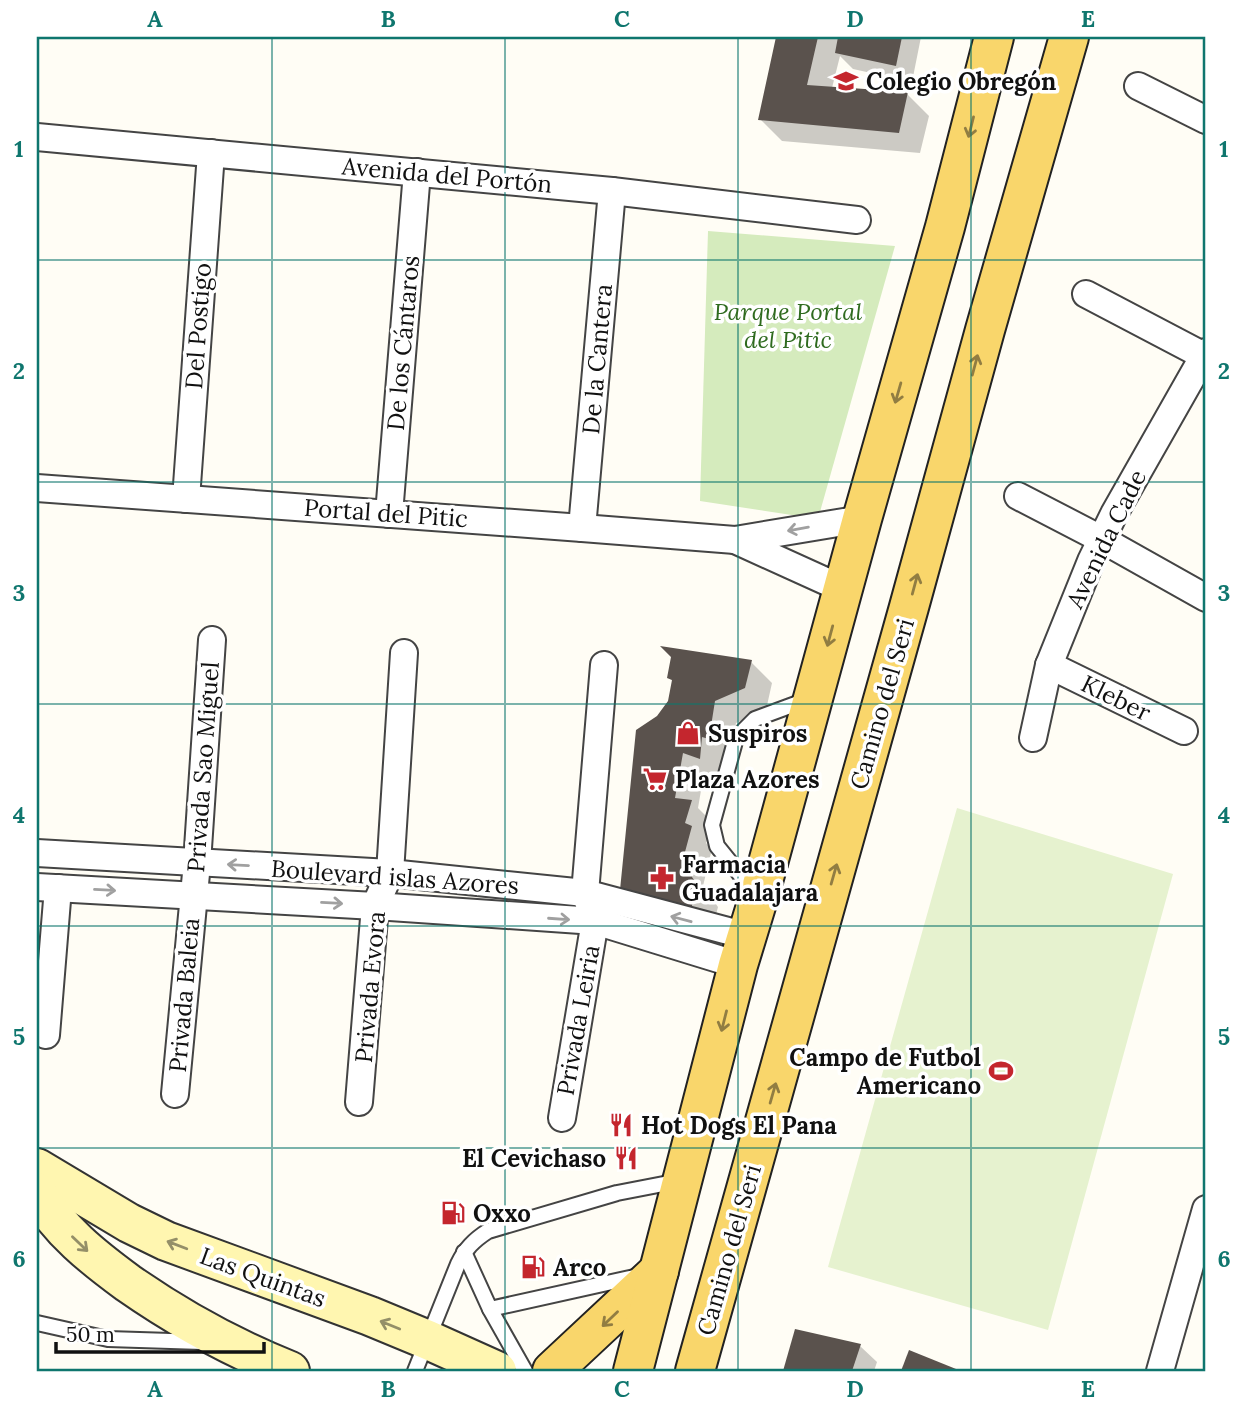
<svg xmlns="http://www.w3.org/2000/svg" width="1243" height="1408" viewBox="0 0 1243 1408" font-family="Lora,serif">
<rect width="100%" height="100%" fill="#fffdf5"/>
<path fill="#d5ebbd" d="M708 231 895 246 818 519 700 501Z"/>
<path fill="#e6f2cf" d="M957 808 1173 874 1048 1330 828 1267Z"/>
<g fill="#0003">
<path d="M778 37H921L912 82 853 69 840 56 832 88 907 94 929 116 920 153 782 141 760 119Z"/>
<path d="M751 662 772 683 766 710 736 723 730 760 723 757 721 779 704 773 698 808 713 823 706 843 712 849 703 886 718 907 712 930 644 911 659 717 669 701 674 682 669 678Z"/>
<path d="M796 1331 860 1346 877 1362 874 1371H784Z"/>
</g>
<g fill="#5a524d">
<path d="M776 37H818L807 85 908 92 899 133 758 120Z"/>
<path d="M838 37H902L896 66 835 53Z"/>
<path d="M660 646 752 660 745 688 715 701 709 739 702 737 700 759 683 753 675 798 692 800 685 823 692 826 682 863 697 884 691 910 620 890 636 730 657 716 668 701 672 680 667 678 671 657Z"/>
<path d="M795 1329 861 1344 852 1371H783Z"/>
<path d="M909 1350 961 1371H901Z"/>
</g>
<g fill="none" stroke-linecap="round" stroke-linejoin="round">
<g stroke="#444" stroke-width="18">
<g id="lane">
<path d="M755 893 717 846 712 825 736 738 755 719 809 699"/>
<path d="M464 1252 490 1309 525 1371"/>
<path d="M490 1309 639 1276"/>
<path d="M37 1323 108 1339 202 1342"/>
<path d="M415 1371 458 1264C465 1249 474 1240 488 1231L617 1193 679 1181"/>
</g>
</g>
<g stroke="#444" stroke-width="30">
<g id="street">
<path d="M1138 86 1206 120"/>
<path d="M37 137 612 191 857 220"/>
<path d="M1086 294 1206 357"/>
<path d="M37 488 582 528 735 540 862 519"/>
<path d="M1018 496 1101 539 1206 598"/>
<path d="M186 499 211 153"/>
<path d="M389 514 417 172"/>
<path d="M582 528 612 191"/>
<path d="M735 540 843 589"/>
<path d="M1049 665 1184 731"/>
<path d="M1033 738 1049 665 1091 561 1114 514 1206 352"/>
<path d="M37 853 390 873 585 893 747 936"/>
<path d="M37 887 375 906 595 921 738 965"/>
<path d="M46 1035 58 888"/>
<path d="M175 1094 197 863 212 640"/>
<path d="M359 1102 375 906 390 873 404 653"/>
<path d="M562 1118 595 921 585 893 604 665"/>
<path d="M1160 1371 1206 1209"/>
</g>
</g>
<g stroke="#333" stroke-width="42">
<g id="secondary">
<path d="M37 1168 129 1223 166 1241 370 1316 428 1340 497 1371"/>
<path d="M37 1192C58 1230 94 1258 128 1283 181 1320 230 1347 290 1371"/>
</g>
</g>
<g stroke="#222" stroke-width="42">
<g id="primary">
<path d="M552 1371 659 1271"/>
<path d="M633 1371 738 965 759 896 862 519 945 227 994 37"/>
<path d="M695 1371 909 607 985 330 1069 37"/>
</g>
</g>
<use href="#lane" stroke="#fff" stroke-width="14"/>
<use href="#street" stroke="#fff" stroke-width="26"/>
<use href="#secondary" stroke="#fff6b0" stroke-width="38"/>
<use href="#primary" stroke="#f9d66b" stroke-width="38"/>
</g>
<defs><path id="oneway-shaft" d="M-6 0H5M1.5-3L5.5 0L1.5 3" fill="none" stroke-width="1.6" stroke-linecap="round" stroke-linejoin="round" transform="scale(1.75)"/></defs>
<g stroke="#917d42">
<use href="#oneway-shaft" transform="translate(971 127) rotate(104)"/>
<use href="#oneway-shaft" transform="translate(975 365) rotate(-75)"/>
<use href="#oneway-shaft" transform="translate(898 393) rotate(106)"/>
<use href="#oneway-shaft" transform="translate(915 584) rotate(-75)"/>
<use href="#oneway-shaft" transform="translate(830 636) rotate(105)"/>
<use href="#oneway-shaft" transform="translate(834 874) rotate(-74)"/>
<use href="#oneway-shaft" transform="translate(724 1021) rotate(104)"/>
<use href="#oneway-shaft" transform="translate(773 1093) rotate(-74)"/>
<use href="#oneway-shaft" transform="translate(610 1319) rotate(136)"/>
</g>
<g stroke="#a0a0a0">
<use href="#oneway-shaft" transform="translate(798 529) rotate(170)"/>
<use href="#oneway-shaft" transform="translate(238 865) rotate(-177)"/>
<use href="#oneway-shaft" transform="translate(105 890) rotate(3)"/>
<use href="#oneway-shaft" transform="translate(332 903) rotate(3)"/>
<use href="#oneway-shaft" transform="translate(559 919) rotate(4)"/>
<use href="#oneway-shaft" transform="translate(681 919) rotate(-165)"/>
</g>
<g stroke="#948f68">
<use href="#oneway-shaft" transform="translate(80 1244) rotate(44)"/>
<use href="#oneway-shaft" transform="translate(177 1245) rotate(-159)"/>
<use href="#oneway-shaft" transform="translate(390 1325) rotate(-158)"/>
</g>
<path fill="none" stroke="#0f766e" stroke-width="2" stroke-opacity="0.55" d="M272 37V1371M505 37V1371M738 37V1371M971 37V1371M37 260H1206M37 482H1206M37 704H1206M37 926H1206M37 1148H1206"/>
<defs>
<g id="school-bare" transform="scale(1.89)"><path d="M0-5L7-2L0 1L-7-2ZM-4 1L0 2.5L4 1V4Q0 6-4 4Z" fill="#c4262e" stroke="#fff" stroke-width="2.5" paint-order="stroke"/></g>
<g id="shop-bare" transform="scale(1.89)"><path d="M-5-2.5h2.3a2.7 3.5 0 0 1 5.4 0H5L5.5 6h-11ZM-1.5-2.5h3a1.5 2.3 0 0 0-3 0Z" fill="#c4262e" stroke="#fff" stroke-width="2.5" paint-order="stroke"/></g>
<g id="supermarket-bare" transform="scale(1.89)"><path d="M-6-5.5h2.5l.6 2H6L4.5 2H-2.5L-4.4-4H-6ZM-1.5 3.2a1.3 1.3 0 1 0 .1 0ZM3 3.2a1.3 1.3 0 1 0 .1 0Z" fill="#c4262e" stroke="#fff" stroke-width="2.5" paint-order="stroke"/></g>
<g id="pharmacy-bare" transform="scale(1.89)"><path d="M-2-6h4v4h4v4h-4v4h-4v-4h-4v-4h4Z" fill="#c4262e" stroke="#fff" stroke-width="2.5" paint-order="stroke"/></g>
<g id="stadium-bare" transform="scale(1.89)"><path d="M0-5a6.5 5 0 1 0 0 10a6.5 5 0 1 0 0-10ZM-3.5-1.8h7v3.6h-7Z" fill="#c4262e" stroke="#fff" stroke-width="2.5" paint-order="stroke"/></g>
<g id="restaurant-bare" transform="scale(1.89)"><path d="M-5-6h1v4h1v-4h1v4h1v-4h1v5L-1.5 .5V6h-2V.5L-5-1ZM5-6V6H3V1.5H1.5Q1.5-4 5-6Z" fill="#c4262e" stroke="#fff" stroke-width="2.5" paint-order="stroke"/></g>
<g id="fuel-bare" transform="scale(1.89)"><path d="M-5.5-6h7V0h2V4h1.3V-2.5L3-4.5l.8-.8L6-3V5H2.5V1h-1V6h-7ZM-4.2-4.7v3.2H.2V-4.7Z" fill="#c4262e" stroke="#fff" stroke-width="2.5" paint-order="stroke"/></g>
</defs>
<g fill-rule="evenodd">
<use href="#school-bare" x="846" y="81"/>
<use href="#shop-bare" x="688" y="733"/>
<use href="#supermarket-bare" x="655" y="779"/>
<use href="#pharmacy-bare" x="662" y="878"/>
<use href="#stadium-bare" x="1001" y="1071"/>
<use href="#restaurant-bare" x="621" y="1125"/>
<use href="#restaurant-bare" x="626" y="1158"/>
<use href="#fuel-bare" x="453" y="1213"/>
<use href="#fuel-bare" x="533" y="1267"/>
</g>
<g text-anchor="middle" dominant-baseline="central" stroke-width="7" stroke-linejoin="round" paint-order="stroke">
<g font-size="24" font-weight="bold" fill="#111" stroke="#fff" text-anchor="start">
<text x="866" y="81">Colegio Obregón</text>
<text x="708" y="733">Suspiros</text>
<text x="675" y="779">Plaza Azores</text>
<text x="682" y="864">Farmacia<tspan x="682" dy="28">Guadalajara</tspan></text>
<text x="981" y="1057" text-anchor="end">Campo de Futbol<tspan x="981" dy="28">Americano</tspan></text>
<text x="641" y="1125">Hot Dogs El Pana</text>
<text x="606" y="1158" text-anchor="end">El Cevichaso</text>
<text x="473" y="1213">Oxxo</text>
<text x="553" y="1267">Arco</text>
</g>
<g font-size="24" fill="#111" stroke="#fff">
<text transform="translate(447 175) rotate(5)">Avenida del Portón</text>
<text transform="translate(198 326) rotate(-86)">Del Postigo</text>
<text transform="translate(403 343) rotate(-85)">De los Cántaros</text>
<text transform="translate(597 359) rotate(-85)">De la Cantera</text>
<text transform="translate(386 513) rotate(4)">Portal del Pitic</text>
<text transform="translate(1106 539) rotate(-64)">Avenida Cade</text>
<text transform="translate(1116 698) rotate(26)">Kleber</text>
<text transform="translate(882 704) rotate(-74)">Camino del Seri</text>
<text transform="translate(203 767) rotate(-86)">Privada Sao Miguel</text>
<text transform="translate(395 877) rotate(4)">Boulevard islas Azores</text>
<text transform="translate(370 987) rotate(-85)">Privada Evora</text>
<text transform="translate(184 995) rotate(-85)">Privada Baleia</text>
<text transform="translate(578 1020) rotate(-80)">Privada Leiria</text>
<text transform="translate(729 1250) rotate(-74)">Camino del Seri</text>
<text transform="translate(263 1277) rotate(20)">Las Quintas</text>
</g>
<g font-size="24" font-style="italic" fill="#2f6b1f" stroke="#fff">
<text x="788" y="311">Parque Portal<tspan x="788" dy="28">del Pitic</tspan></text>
</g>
</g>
<rect width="1243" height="1408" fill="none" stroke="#ffffff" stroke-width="77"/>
<path d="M56 1342v10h208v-10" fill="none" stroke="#111111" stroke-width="3.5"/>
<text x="66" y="1342" font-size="21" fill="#111111" stroke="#ffffff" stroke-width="5" paint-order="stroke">50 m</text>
<rect x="38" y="38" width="1166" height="1332" fill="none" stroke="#0f766e" stroke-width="2.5"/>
<g font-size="23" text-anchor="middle" font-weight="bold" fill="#0f766e">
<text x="155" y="27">A</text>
<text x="388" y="27">B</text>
<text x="622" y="27">C</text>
<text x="855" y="27">D</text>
<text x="1088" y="27">E</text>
<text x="19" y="157">1</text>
<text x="1224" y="157">1</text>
<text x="19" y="379">2</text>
<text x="1224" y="379">2</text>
<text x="19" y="601">3</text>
<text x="1224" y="601">3</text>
<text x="19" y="823">4</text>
<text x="1224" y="823">4</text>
<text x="19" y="1045">5</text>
<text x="1224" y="1045">5</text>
<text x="19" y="1267">6</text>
<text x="1224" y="1267">6</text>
<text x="155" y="1397">A</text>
<text x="388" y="1397">B</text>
<text x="622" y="1397">C</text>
<text x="855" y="1397">D</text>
<text x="1088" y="1397">E</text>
</g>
</svg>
